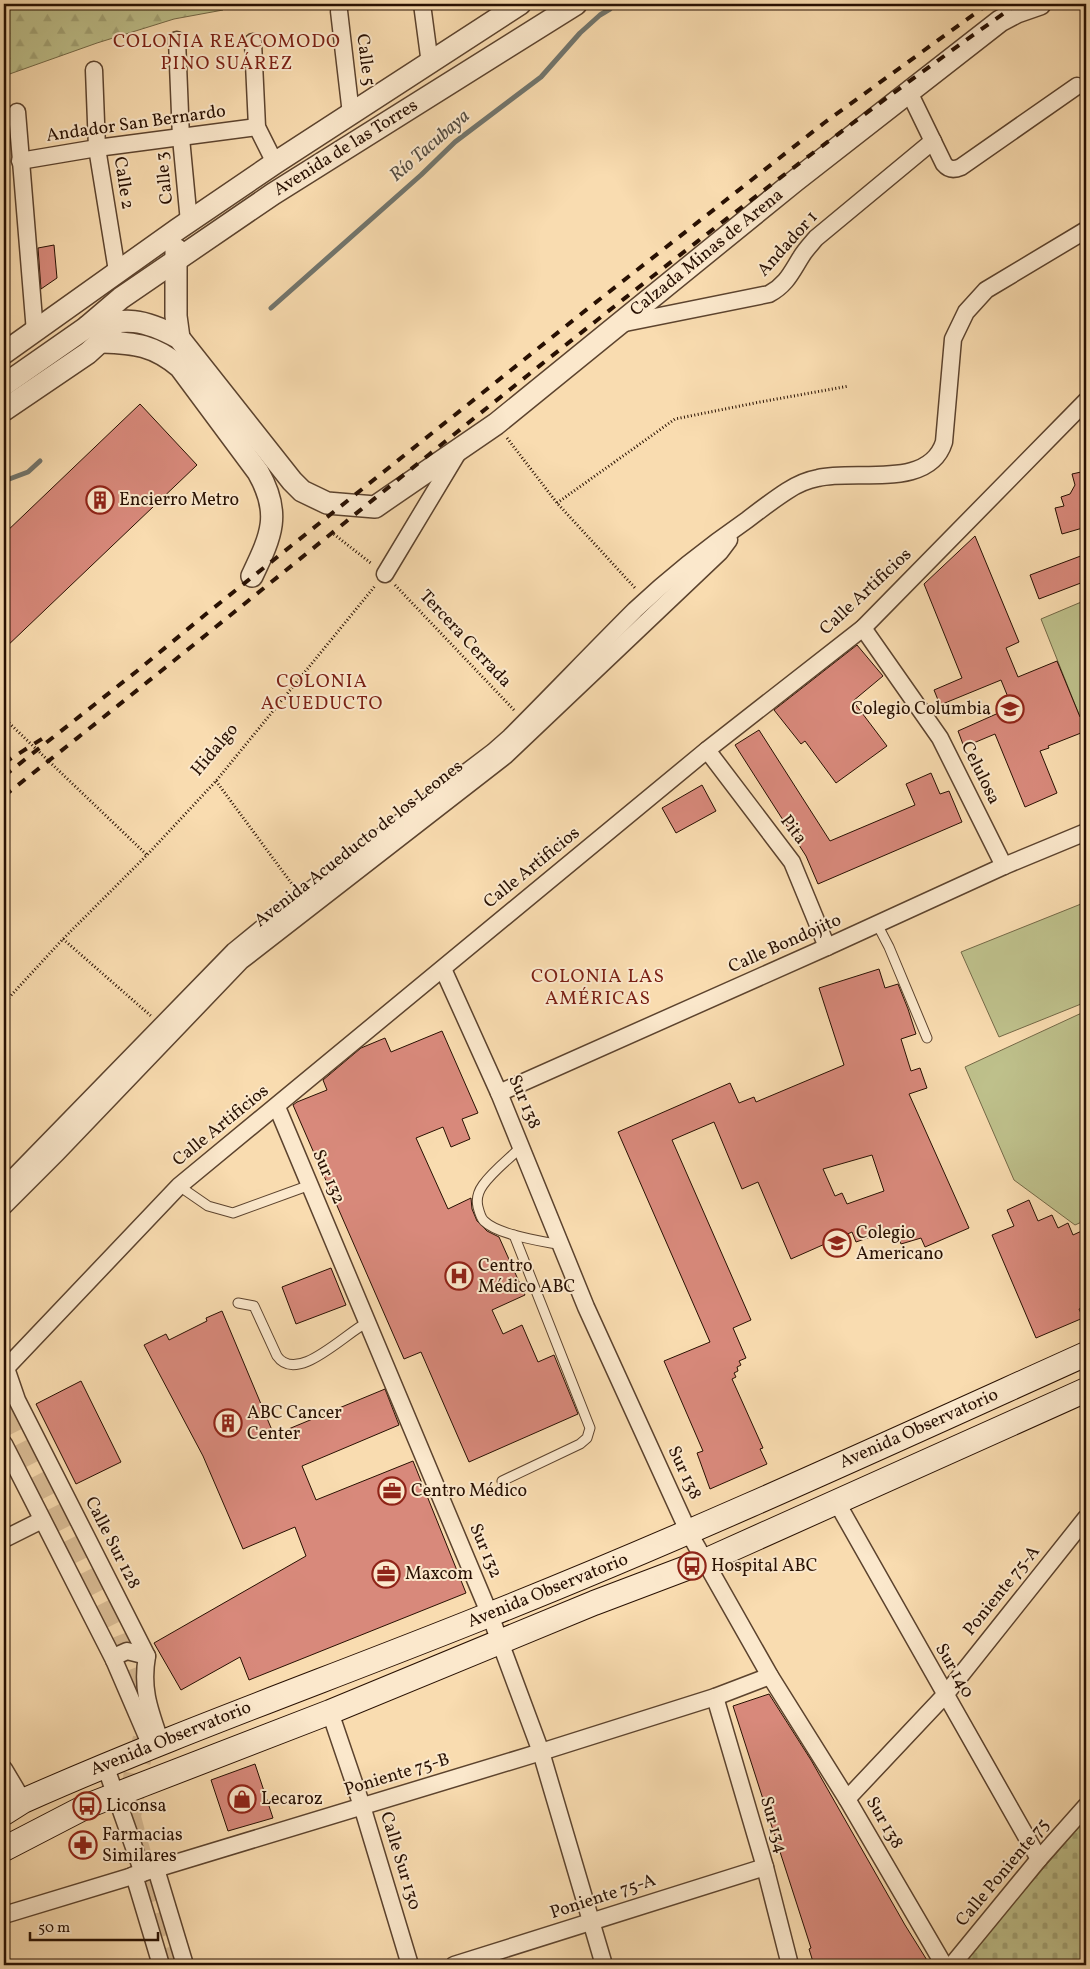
<svg xmlns="http://www.w3.org/2000/svg" width="1090" height="1969" viewBox="0 0 1090 1969" font-family="Vollkorn,serif">
<defs>
<pattern id="forest-firs" width="22" height="20" patternUnits="userSpaceOnUse" patternTransform="scale(1.25)"><rect width="22" height="20" fill="#bec08b"/><path d="M5 1l3.5 6h-7zM16 11l3.5 6h-7z" fill="#a3a476"/></pattern>
<pattern id="cemetery-stones" width="16" height="16" patternUnits="userSpaceOnUse" patternTransform="scale(1.25)"><rect width="16" height="16" fill="#bec08b"/><path d="M2 7V4a2 2 0 0 1 4 0v3zM10 15v-3a2 2 0 0 1 4 0v3z" fill="#a3a476"/></pattern>
</defs>
<rect width="100%" height="100%" fill="#f9dcb0"/>
<filter id="stains"><feTurbulence type="fractalNoise" baseFrequency=".004" numOctaves="4"/><feColorMatrix values="0 0 0 0 .2 0 0 0 0 .09 0 0 0 0 .02 0 0 0 .5 -.17"/></filter>
<radialGradient id="worn" r=".72"><stop offset=".6" stop-color="#630" stop-opacity="0"/><stop offset="1" stop-color="#630" stop-opacity=".3"/></radialGradient>
<g fill="#bec08b" stroke="#736846">
<path d="M1086 600V715L1080 717 1041 619Z"/>
<path d="M1086 902V1002L999 1037 961 952Z"/>
<path d="M1086 1011V1220L1075 1225 1014 1180 965 1067Z"/>
</g>
<path fill="url(#forest-firs)" stroke="#736846" d="M50 4H224L223 10 174 19 97 43 4 76V7H24Z"/>
<path fill="url(#cemetery-stones)" stroke="#736846" d="M1086 1819V1965H960Z"/>
<g fill="none" stroke-linecap="round" stroke-linejoin="round">
<g stroke="#71756d" stroke-width="5">
<path d="M271 308 421 175 455 142 541 77 580 33 600 15 610 9"/>
<path d="M4 481 28 472 40 461"/>
</g>
</g>
<g fill="#d8897b" stroke="#281002" fill-rule="evenodd">
<path d="M54 245 57 278 41 289 38 248Z"/>
<path d="M140 404 197 465 4 649V534Z"/>
<path d="M1086 461V527L1062 534 1055 508 1064 506 1061 497 1070 494 1075 485 1072 474 1081 472Z"/>
<path d="M975 536 1019 642 1006 648 1018 677 1057 661 1080 717 1086 715V731L1048 746 1049 748 1040 751 1057 793 1025 807 995 734 964 747 958 731 1012 707 1001 680 940 705 934 690 962 678 924 584Z"/>
<path d="M1086 554V581L1039 599 1030 575Z"/>
<path d="M857 645 883 676 853 701 887 746 836 783 805 741 801 744 774 710Z"/>
<path d="M759 730 830 841 915 805 906 784 931 773 940 794 949 791 962 822 818 884 806 856 735 745Z"/>
<path d="M702 785 716 811 676 833 662 808Z"/>
<path d="M879 969 885 988 898 984 908 1009 916 1034 901 1039 911 1071 920 1068 927 1088 909 1094 969 1228 925 1247 921 1238 901 1244 896 1228 856 1242 852 1232 791 1259 758 1182 742 1189 714 1122 672 1140 751 1320 733 1328 746 1358 739 1361 741 1365 737 1367 738 1371 734 1373 736 1377 732 1379 763 1448 760 1449 767 1464 710 1489 697 1453 703 1451 664 1361 710 1342 618 1132 730 1083 739 1103 754 1097 756 1102 844 1065 819 988ZM872 1155 884 1191 847 1204 842 1193 835 1196 823 1169Z"/>
<path d="M442 1031 478 1113 462 1119 470 1139 451 1147 443 1127 416 1138 448 1209 471 1198 472 1209 477 1221 487 1231 499 1237 525 1295 492 1310 503 1334 522 1325 538 1362 554 1355 578 1414 469 1462 421 1352 404 1359 293 1105 297 1102 327 1090 323 1080 361 1048 385 1038 391 1052Z"/>
<path d="M1029 1200 1038 1221 1052 1215 1058 1228 1068 1223 1073 1235 1086 1229V1306L1079 1309 1083 1318 1036 1338 992 1235 1014 1226 1007 1210Z"/>
<path d="M331 1268 346 1305 296 1324 282 1287Z"/>
<path d="M222 1311 274 1435 385 1389 399 1425 302 1466 316 1500 413 1461 466 1593 249 1680 240 1657 181 1690 154 1643 306 1556 295 1527 243 1549 203 1456 144 1345 166 1334 169 1340 207 1321 206 1318Z"/>
<path d="M81 1381 121 1462 76 1484 36 1404Z"/>
<path d="M769 1694 811 1760 905 1925 930 1965H814L809 1949 811 1948 733 1706Z"/>
<path d="M255 1764 273 1818 228 1831 211 1780Z"/>
</g>
<g fill="none" stroke-linecap="round" stroke-linejoin="round">
<path stroke="#dabd96" stroke-width="24" stroke-dasharray="24 12" stroke-linecap="butt" d="M4 1411 116 1632 142 1698 146 1718V1734L136 1772 129 1817 135 1840 173 1965"/>
<g stroke="#5c432e" stroke-width="11">
<g id="service">
<path d="M877 924 889 947 927 1038"/>
<path d="M521 1147C509 1159 493 1171 483 1185 478 1192 476 1199 478 1207 479 1211 481 1218 484 1221 498 1235 541 1241 561 1245"/>
<path d="M179 1186 208 1206 233 1213 310 1185"/>
<path d="M238 1303 254 1306 277 1356C297 1385 345 1333 368 1322"/>
<path d="M502 1481 580 1444 587 1438 590 1428 514 1235"/>
</g>
</g>
<g stroke="#5c432e" stroke-width="19">
<g id="minor">
<path d="M422 4 430 64"/>
<path d="M339 11 351 114"/>
<path d="M177 40 181 138 189 222"/>
<path d="M253 42 257 127 275 163"/>
<path d="M94 70 97 148 117 271"/>
<path d="M909 92 944 164C949 170 954 170 961 167L1077 86"/>
<path d="M17 112 35 332"/>
<path d="M20 161 97 148 257 127"/>
<path d="M620 324 769 294C786 285 791 273 801 257 805 250 811 244 816 238L933 141"/>
<path d="M385 574 459 451"/>
<path d="M863 628 940 738 1004 866"/>
<path d="M707 750 792 862 827 947"/>
<path d="M443 969 499 1093 586 1307 689 1533 770 1676 847 1799 944 1965"/>
<path d="M499 1093 827 947 1004 866 1086 832"/>
<path d="M277 1107 490 1615 541 1752 604 1965"/>
<path d="M4 1187 234 951 283 911 493 752 510 737C552 695 593 652 635 610 670 577 708 547 747 520 760 510 773 500 787 491 796 485 807 480 818 478 856 469 929 490 944 442L953 339 966 312 986 290 1086 230"/>
<path d="M4 1206 57 1153 241 961 505 756 720 552 729 540"/>
<path d="M4 1367 6 1368 17 1400 147 1656C141 1690 150 1711 161 1743"/>
<path d="M6 1368 179 1186 707 750 863 628 1086 401"/>
<path d="M4 1444 114 1660 151 1746"/>
<path d="M836 1501 1039 1859"/>
<path d="M4 1539 42 1520"/>
<path d="M114 1660 118 1655 127 1651 147 1656"/>
<path d="M715 1697 765 1867 790 1965"/>
<path d="M330 1712 362 1806 410 1965"/>
<path d="M105 1765 143 1873"/>
<path d="M4 1769 23 1801"/>
<path d="M847 1799 945 1695 1086 1518"/>
<path d="M156 1869 185 1965"/>
<path d="M130 1877 134 1875 161 1965"/>
<path d="M4 1915 541 1752 715 1697 770 1676"/>
<path d="M454 1965 765 1867"/>
<path d="M952 1965 1039 1859 1086 1806"/>
</g>
</g>
<g stroke="#5c432e" stroke-width="24">
<g id="tertiary">
<path d="M176 249V316L179 338"/>
<path d="M87 327C127 318 142 318 179 338L292 481 302 491 327 503 375 507 496 424 795 181 1000 21 1017 12 1040 4"/>
<path d="M102 342C135 343 154 345 180 367L258 472C282 514 271 536 252 576"/>
<path d="M4 353 178 229 275 163 520 4"/>
<path d="M4 385 87 327 121 298 273 194 576 4"/>
<path d="M4 410 88 353 111 332"/>
</g>
</g>
<g stroke="#281002" stroke-width="26">
<g id="secondary">
<path d="M4 1813 23 1801C176 1733 335 1677 491 1614 692 1534 889 1443 1086 1354"/>
<path d="M4 1849 87 1806 330 1712 594 1603 705 1561 1086 1390"/>
</g>
</g>
<g stroke="#281002" stroke-width="3" stroke-dasharray="1 2.5" stroke-linecap="butt">
<path d="M507 438 557 503 636 589"/>
<path d="M557 503 675 419 760 402 849 386"/>
<path d="M331 532 372 564"/>
<path d="M395 585 515 711"/>
<path d="M9 723 147 855"/>
<path d="M216 781 292 884"/>
<path d="M63 939 151 1016"/>
<path d="M4 1003 63 939 147 855 216 781 375 586"/>
</g>
<use href="#service" stroke="#fbe8cc" stroke-width="9"/>
<use href="#minor" stroke="#fbe8cc" stroke-width="16"/>
<use href="#tertiary" stroke="#fbe8cc" stroke-width="21"/>
<use href="#secondary" stroke="#fbe8cc" stroke-width="24"/>
<g stroke="#281002" stroke-width="4" stroke-dasharray="9 9" stroke-linecap="butt">
<path d="M4 763 48 735"/>
<path d="M4 776 137 671 206 614 581 314 824 123 988 4"/>
<path d="M4 796C341 531 666 251 1017 4"/>
</g>
</g>
<defs>
<g id="building-ring" transform="scale(1.4375)"><circle r="9.5" fill="#fbe8cc" stroke="#8f2418" stroke-width="1.5"/><path d="M-4-6H4V6H1V3H-1V6H-4ZM-2.5-4.3h1.7v1.8h-1.7ZM.8-4.3h1.7v1.8H.8ZM-2.5-1h1.7V.8h-1.7ZM.8-1h1.7V.8H.8Z" fill="#8f2418"/></g>
<g id="school-ring" transform="scale(1.4375)"><circle r="9.5" fill="#fbe8cc" stroke="#8f2418" stroke-width="1.5"/><path d="M0-5L7-2L0 1L-7-2ZM-4 1L0 2.5L4 1V4Q0 6-4 4Z" fill="#8f2418"/></g>
<g id="hospital-ring" transform="scale(1.4375)"><circle r="9.5" fill="#fbe8cc" stroke="#8f2418" stroke-width="1.5"/><path d="M-5-5h3v3.5h4V-5h3V5h-3V1.5h-4V5h-3Z" fill="#8f2418"/></g>
<g id="office-ring" transform="scale(1.4375)"><circle r="9.5" fill="#fbe8cc" stroke="#8f2418" stroke-width="1.5"/><path d="M-6-3h4V-5.5h4V-3h4V5H-6ZM-1-4.5V-3h2v-1.5ZM-6 0V1H6V0Z" fill="#8f2418"/></g>
<g id="bus-ring" transform="scale(1.4375)"><circle r="9.5" fill="#fbe8cc" stroke="#8f2418" stroke-width="1.5"/><path d="M-5-6H5V4H4V6H2V4H-2V6H-4V4H-5ZM-3.5-4V0h7V-4ZM-3.5 1.2v1.5H-2V1.2ZM2 1.2v1.5H3.5V1.2Z" fill="#8f2418"/></g>
<g id="shop-ring" transform="scale(1.4375)"><circle r="9.5" fill="#fbe8cc" stroke="#8f2418" stroke-width="1.5"/><path d="M-5-2.5h2.3a2.7 3.5 0 0 1 5.4 0H5L5.5 6h-11ZM-1.5-2.5h3a1.5 2.3 0 0 0-3 0Z" fill="#8f2418"/></g>
<g id="pharmacy-ring" transform="scale(1.4375)"><circle r="9.5" fill="#fbe8cc" stroke="#8f2418" stroke-width="1.5"/><path d="M-2-6h4v4h4v4h-4v4h-4v-4h-4v-4h4Z" fill="#8f2418"/></g>
</defs>
<g fill-rule="evenodd">
<use href="#building-ring" x="100" y="500"/>
<use href="#school-ring" x="1010" y="709"/>
<use href="#school-ring" x="837" y="1243"/>
<use href="#hospital-ring" x="459" y="1276"/>
<use href="#building-ring" x="228" y="1423"/>
<use href="#office-ring" x="392" y="1491"/>
<use href="#bus-ring" x="692" y="1566"/>
<use href="#office-ring" x="386" y="1574"/>
<use href="#shop-ring" x="242" y="1799"/>
<use href="#bus-ring" x="87" y="1806"/>
<use href="#pharmacy-ring" x="83" y="1845"/>
</g>
<g text-anchor="middle" dominant-baseline="central" stroke-width="4" stroke-linejoin="round" paint-order="stroke">
<g font-size="18" fill="#281002" stroke="#fbe8cc">
<text transform="translate(365 60) rotate(83)">Calle 5</text>
<text transform="translate(136 124) rotate(-8)">Andador San Bernardo</text>
<text transform="translate(346 148) rotate(-32)">Avenida de las Torres</text>
<text transform="translate(165 178) rotate(-96)">Calle 3</text>
<text transform="translate(123 183) rotate(81)">Calle 2</text>
<text transform="translate(788 244) rotate(-48)">Andador 1</text>
<text transform="translate(707 253) rotate(-39)">Calzada Minas de Arena</text>
<text transform="translate(866 592) rotate(-43)">Calle Artificios</text>
<text transform="translate(465 639) rotate(47)">Tercera Cerrada</text>
<text transform="translate(215 750) rotate(-50)">Hidalgo</text>
<text transform="translate(980 773) rotate(64)">Celulosa</text>
<text transform="translate(793 830) rotate(53)">Pita</text>
<text transform="translate(359 844) rotate(-38)">Avenida Acueducto de los Leones</text>
<text transform="translate(532 868) rotate(-39)">Calle Artificios</text>
<text transform="translate(785 944) rotate(-24)">Calle Bondojito</text>
<text transform="translate(524 1102) rotate(67)">Sur 138</text>
<text transform="translate(221 1126) rotate(-39)">Calle Artificios</text>
<text transform="translate(328 1177) rotate(67)">Sur 132</text>
<text transform="translate(919 1429) rotate(-24)">Avenida Observatorio</text>
<text transform="translate(684 1473) rotate(65)">Sur 138</text>
<text transform="translate(112 1543) rotate(63)">Calle Sur 128</text>
<text transform="translate(485 1551) rotate(67)">Sur 132</text>
<text transform="translate(548 1591) rotate(-22)">Avenida Observatorio</text>
<text transform="translate(1002 1591) rotate(-51)">Poniente 75-A</text>
<text transform="translate(954 1671) rotate(60)">Sur 140</text>
<text transform="translate(171 1739) rotate(-22)">Avenida Observatorio</text>
<text transform="translate(397 1775) rotate(-17)">Poniente 75-B</text>
<text transform="translate(884 1823) rotate(60)">Sur 138</text>
<text transform="translate(773 1825) rotate(74)">Sur 134</text>
<text transform="translate(400 1861) rotate(73)">Calle Sur 130</text>
<text transform="translate(1003 1873) rotate(-50)">Calle Poniente 75</text>
<text transform="translate(603 1897) rotate(-18)">Poniente 75-A</text>
</g>
<g font-size="18" fill="#281002" stroke="#fbe8cc" text-anchor="start">
<text x="119" y="500">Encierro Metro</text>
<text x="991" y="709" text-anchor="end">Colegio Columbia</text>
<text x="856" y="1233">Colegio<tspan x="856" dy="21">Americano</tspan></text>
<text x="478" y="1266">Centro<tspan x="478" dy="21">Médico ABC</tspan></text>
<text x="247" y="1413">ABC Cancer<tspan x="247" dy="21">Center</tspan></text>
<text x="411" y="1491">Centro Médico</text>
<text x="711" y="1566">Hospital ABC</text>
<text x="405" y="1574">Maxcom</text>
<text x="261" y="1799">Lecaroz</text>
<text x="106" y="1806">Liconsa</text>
<text x="102" y="1835">Farmacias<tspan x="102" dy="21">Similares</tspan></text>
</g>
<g font-size="19" letter-spacing="1" fill="#7a1f14" stroke="#fbe8cc">
<text x="227" y="42">COLONIA REACOMODO<tspan x="227" dy="22">PINO SUÁREZ</tspan></text>
<text x="322" y="682">COLONIA<tspan x="322" dy="22">ACUEDUCTO</tspan></text>
<text x="598" y="977">COLONIA LAS<tspan x="598" dy="22">AMÉRICAS</tspan></text>
</g>
<g font-size="19" font-style="italic" fill="#524b41" stroke="#fbe8cc">
<text transform="translate(430 146) rotate(-41)">Río Tacubaya</text>
</g>
</g>
<rect width="1090" height="1969" fill="none" stroke="#f9dcb0" stroke-width="20"/>
<rect x="5" y="5" width="1080" height="1959" fill="none" stroke="#281002" stroke-width="2.5"/>
<rect x="10" y="10" width="1070" height="1949" fill="none" stroke="#281002"/>
<path d="M30 1932v8h128v-8" fill="none" stroke="#281002" stroke-width="2.5"/>
<text x="38" y="1932" font-size="15" fill="#281002" stroke="#fbe8cc" stroke-width="4" paint-order="stroke">50 m</text>
<rect width="100%" height="100%" filter="url(#stains)"/>
<rect width="100%" height="100%" fill="url(#worn)"/>
</svg>
